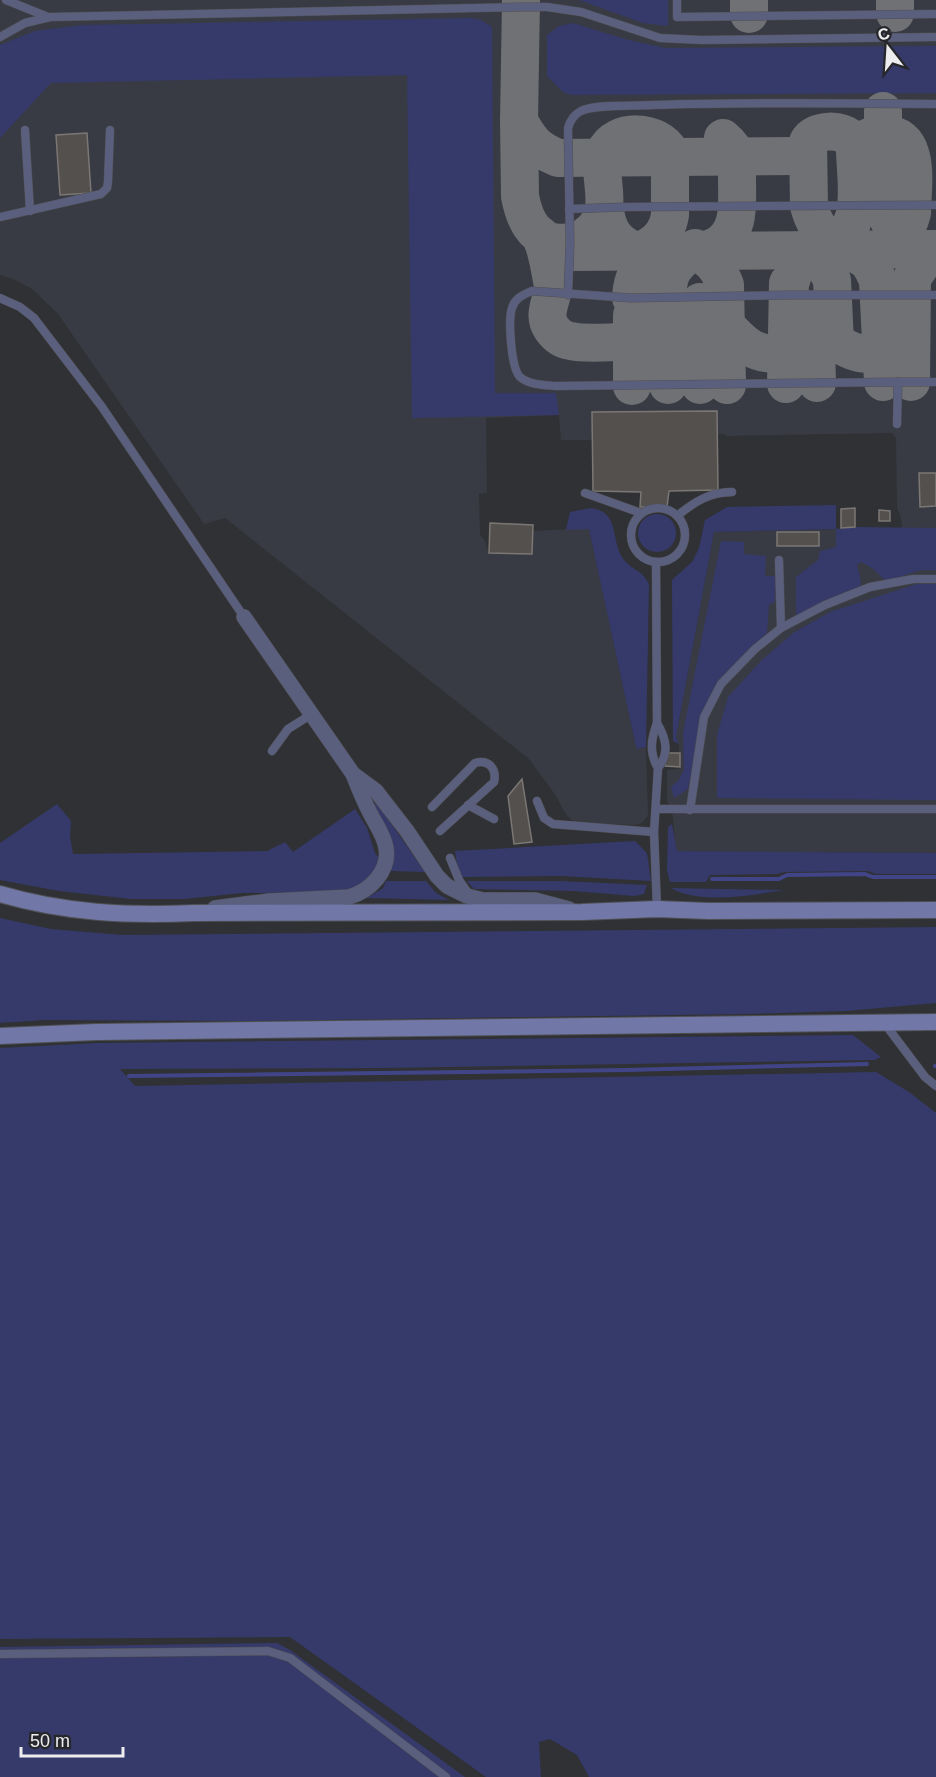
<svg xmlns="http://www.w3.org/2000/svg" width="936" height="1777" viewBox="0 0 936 1777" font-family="Helvetica,sans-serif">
<rect width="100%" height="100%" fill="#303134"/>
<path fill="#393b44" d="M0 0H936V853L676 851 672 810 667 801V770L679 769 680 767 679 744 676 737 714 532 836 529 855 527 902 529 901 517 897 508 896 438 892 433 726 436 725 434H718L716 411 593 412 592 440H561L559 415 486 418 487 493 479 494 480 535 484 539 489 553 531 554 533 531 589 528 636 747 638 749 646 747 648 816 642 823 635 825 576 823 567 816 554 793 529 759 225 518 204 524 58 314 32 289 13 279 0 275Z"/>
<g fill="#363a6a">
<path d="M579 0H668V26L643 23Z"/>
<path d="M471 18 481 20 492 27 495 393H556L559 415 412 418 407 75 51 83 0 138V45L35 31 83 25Z"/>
<path d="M573 23 625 39 665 48 936 46V93L572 95 563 92 547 76V35L559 26Z"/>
<path d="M836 505V529L855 527 936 528V570H921L886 581 872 568 861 562 857 565 860 576 861 587 796 618V577L818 560 820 551 836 547V529L714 532 676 737 679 744 673 741 672 580 692 562 699 548 705 520 727 507Z"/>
<path d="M591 508C622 512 609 543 625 561 634 571 642 570 649 584L646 747 638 749 636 747 589 529 566 530 570 512Z"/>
<circle cx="657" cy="533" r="19"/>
<path d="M721 541 744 542V554L766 556 765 576H776L775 601 769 605 767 633 715 687 699 730 688 789 674 798 671 787 678 781 684 770 683 733Z"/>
<path d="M917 584H936V800L717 798V735L728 697 762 660 793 633 830 612Z"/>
<path d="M376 802 425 872 391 871 393 846 387 830 373 806Z"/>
<path d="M57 804 71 821 70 836 73 854 267 851 285 842 293 852 355 809 367 828 375 853 379 858 375 873 363 885 341 892 242 893 184 899H131L59 891 0 880V843Z"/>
<path d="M672 824 677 851 936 853V874H876L868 871 785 872 777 874 710 875 706 882H670L667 870 668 827Z"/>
<path d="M635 841 647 853 651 881 561 876 462 877 457 865 455 851Z"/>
<path d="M386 881H426L436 893 449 900 367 898 383 888Z"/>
<path d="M467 881H559L647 885 644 894 634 896 573 891 474 889Z"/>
<path d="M671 888 784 890C752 895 700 905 671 888Z"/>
<path d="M0 918 51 929 122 935 936 927V1003L846 1011 748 1014 250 1021 45 1020 0 1023Z"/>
<path d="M853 1035 881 1057 875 1060 382 1068 120 1069 135 1086 876 1072 909 1092 936 1113V1777H589L577 1755 550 1739 539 1742 541 1777H486L290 1637 0 1639V1048L98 1043Z"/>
<path d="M277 1643 290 1650 465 1777H0V1647Z"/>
</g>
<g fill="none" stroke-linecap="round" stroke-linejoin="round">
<g stroke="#414588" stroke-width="4">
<path d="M712 879H779L787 875 865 874 873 877H936"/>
<path d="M935 1066H936"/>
<path d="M129 1076 626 1070 867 1064"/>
</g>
<g stroke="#707174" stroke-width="38">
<path d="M749 0V14"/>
<path d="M895 13V0"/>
<path d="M883 111C883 130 883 149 883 168 883 204 881 232 920 248"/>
<path d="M519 121 521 0"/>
<path d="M855 150C861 140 871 135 882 134 923 132 912 187 912 213 907 233 897 242 879 250"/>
<path d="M540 235 553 246 570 252 936 249"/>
<path d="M553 242C568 244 581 242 592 231 617 207 595 176 605 152 615 127 659 130 670 152V215C667 233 657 244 640 251 617 247 606 230 605 207"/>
<path d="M695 248C703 251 708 250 716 246 741 233 737 203 737 180 737 172 738 163 736 156 734 148 729 143 723 138"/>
<path d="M802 250 824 264 832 280 835 342"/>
<path d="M818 250C796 264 792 270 788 295 825 335 870 392 911 317"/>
<path d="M825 251C867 228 856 191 855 150 854 147 854 143 852 140 843 128 814 129 808 142L809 206C814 225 825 241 844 250 851 253 860 255 866 260 872 266 875 273 878 281L883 382"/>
<path d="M631 298C632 274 645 250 672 252"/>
<path d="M700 302V385"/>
<path d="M815 309 817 383"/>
<path d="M667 312C663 322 658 331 648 337 638 343 583 344 571 341 563 340 557 336 552 329 540 312 556 298 552 281 550 269 546 246 540 236 539 234 536 232 534 230 526 221 522 207 520 196L519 121C530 141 536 149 558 158L799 156"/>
<path d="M715 313C736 335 753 363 787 350"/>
<path d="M632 315V386"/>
<path d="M911 382 912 278 923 262 936 252"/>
<path d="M786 384 788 283"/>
<path d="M668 385C668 360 662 292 672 272 678 261 686 256 697 251 713 262 718 267 725 285L727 385"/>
</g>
</g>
<g fill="#54504d" stroke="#7b7774" stroke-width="1.5">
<path d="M87 133 91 193 60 195 56 135Z"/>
<path d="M717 411 718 490 669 491 667 507H640L641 492 593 491 592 412Z"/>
<path d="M919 473H936V506L920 507Z"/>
<path d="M855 508V527L841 528V509Z"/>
<path d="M879 510 890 511V521H879Z"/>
<path d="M490 523 533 525 532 554 489 553Z"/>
<rect x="777" y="532" width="42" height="14"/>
<path d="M666 753H680V767L665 766Z"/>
<path d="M522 779 532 842 514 844 508 796Z"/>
</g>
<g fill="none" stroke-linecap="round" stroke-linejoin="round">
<g stroke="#4e4f52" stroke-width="9">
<g id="service">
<path d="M6 0 48 17"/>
<path d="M677 0V17L936 14"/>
<path d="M0 37 25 23 50 17 521 7H547L581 12 660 38 701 40 936 37"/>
<path d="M25 130 30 211"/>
<path d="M569 209 624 207 936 205"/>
<path d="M0 217 101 194 107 188 108 182 110 130"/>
<path d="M568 295 570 243 568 128C570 121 573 115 581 111 594 104 637 106 653 105 747 102 842 103 936 104"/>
<path d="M0 298 20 307 34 318 102 407 244 617"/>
<path d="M898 382H936"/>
<path d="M897 424 898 382 556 386C545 385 529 385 520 377 511 368 508 320 512 308 515 298 523 295 532 291L631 298 788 295H936"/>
<path d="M585 493 641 513"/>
<circle cx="658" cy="535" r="27"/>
<path d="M677 516C694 502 710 492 732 492"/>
<path d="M779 560 781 628"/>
<path d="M656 562 657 723C651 739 649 753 658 768"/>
<path d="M272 751 288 729 312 714"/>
<path d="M537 801 544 818 553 824 654 832"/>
<path d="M468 805 494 819"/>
<path d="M432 807 475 763C489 759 497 769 494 782L440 831"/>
<path d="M656 809H936"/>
<path d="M690 810 704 717 721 684 755 649 781 628 825 605 870 587 913 579H936"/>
<path d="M450 858 459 880 469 894"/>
<path d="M657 909 654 832 658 768C670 753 666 738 657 723"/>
<path d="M885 1024 925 1077 936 1086"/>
<path d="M0 1654 268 1651 290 1658 446 1777"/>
</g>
</g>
<g stroke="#4e4f52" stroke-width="16">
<g id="minor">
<path d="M353 774 376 791 407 831 437 876 447 886 467 896 483 900H535L569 909"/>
<path d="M215 908 269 901 349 897C370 891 390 871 386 848 384 835 376 825 370 813 364 801 358 787 353 774L244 617"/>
</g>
</g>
<g stroke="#4e4f52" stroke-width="18">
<g id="secondary">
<path d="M0 894C64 913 128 916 194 913L582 912 657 909 708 911 936 910"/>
<path d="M0 1036 96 1032 936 1022"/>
</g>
</g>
<use href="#service" stroke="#5b5f7e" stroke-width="8"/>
<use href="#minor" stroke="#5b5f7e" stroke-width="15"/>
<use href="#secondary" stroke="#7178a8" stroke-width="16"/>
</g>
<g transform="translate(888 48) rotate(343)" stroke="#26272a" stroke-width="4.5" paint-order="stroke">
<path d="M0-4.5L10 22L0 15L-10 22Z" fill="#ededf0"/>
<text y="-9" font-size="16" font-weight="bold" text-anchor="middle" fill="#ededf0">С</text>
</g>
<path d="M21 1747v9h102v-9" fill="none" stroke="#ededf0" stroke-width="3"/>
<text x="30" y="1747" font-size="18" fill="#ededf0" stroke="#26272a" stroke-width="4.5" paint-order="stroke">50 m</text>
</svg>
